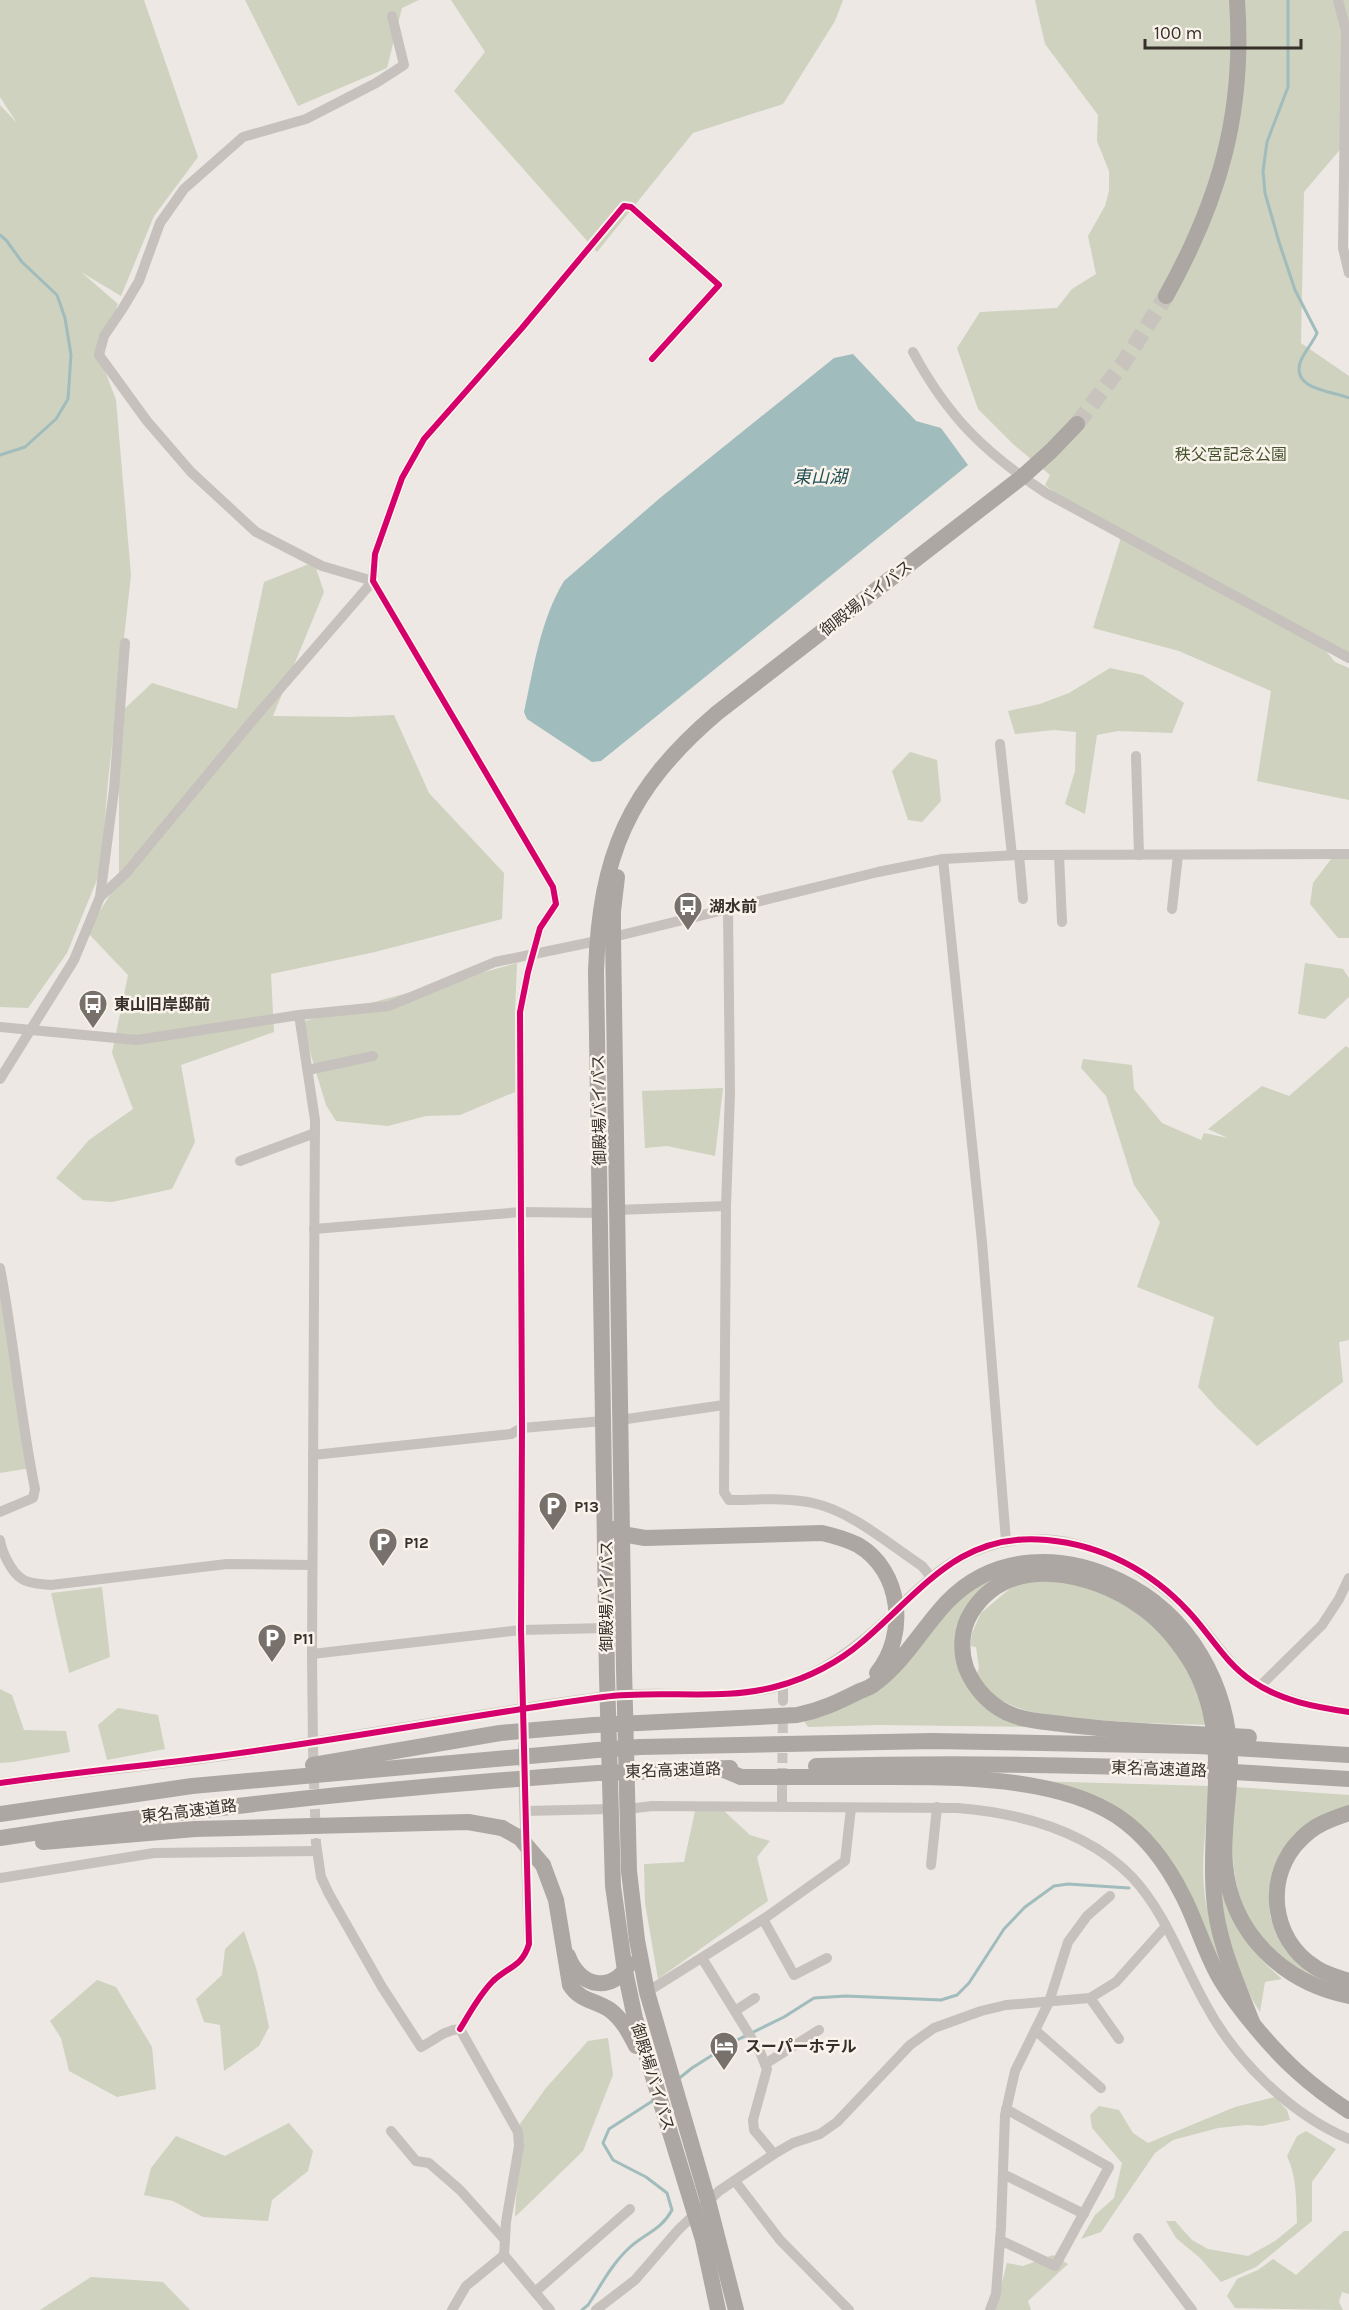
<svg xmlns="http://www.w3.org/2000/svg" width="1349" height="2310" viewBox="0 0 1349 2310" font-family="Karla,'Noto Sans JP',sans-serif">
<rect width="100%" height="100%" fill="#ede8e3"/>
<g fill="#ced2be">
<path d="M0 0H144L198 157 154 216 121 296 81 272 118 304 99 355 116 400 131 575 108 781 101 870 67 953 28 1008 0 1007V105L17 123 0 97Z"/>
<path d="M245 0H419L402 8 387 68 298 106Z"/>
<path d="M451 0H843L835 21 783 104 693 133 597 252 454 91 485 52Z"/>
<path d="M1035 0H1349V139L1304 192 1301 343 1349 376V653L1313 635 1335 662 1349 668V800L1257 781 1271 691 1179 651 1093 628 1123 531 1070 504 1045 485 1050 475 1013 444 978 409 957 348 980 312 1057 308 1072 289 1096 274 1088 236 1105 206 1109 191V171L1097 141 1098 115 1045 44Z"/>
<path d="M314 562 324 592 273 716 348 717 394 715 429 793 504 873 502 919 375 952 271 974 274 1032 181 1065 195 1142 172 1189 112 1202 83 1200 56 1178 89 1140 133 1109 112 1053 128 975 87 932 119 880V714L152 683 237 709 264 582Z"/>
<path d="M1110 668 1143 675 1184 703 1172 733 1118 731 1097 735 1085 814 1065 804 1075 771 1076 732 1054 730 1015 734 1008 711 1040 704 1069 693Z"/>
<path d="M910 752 937 760 941 801 922 822 908 820 892 771Z"/>
<path d="M1331 859H1349V938H1338L1310 904 1313 883Z"/>
<path d="M517 963 515 1012V1092L460 1115 426 1116 388 1126 336 1121 326 1105 301 1022Z"/>
<path d="M1305 963 1343 969 1349 978V997L1325 1019 1298 1014Z"/>
<path d="M1346 1046 1349 1048V1340L1339 1342 1343 1382 1257 1446 1217 1408 1198 1387 1214 1317 1137 1287 1160 1222 1134 1185 1106 1096 1081 1068 1083 1059 1132 1065 1134 1089 1162 1123 1201 1140 1204 1133 1228 1138 1208 1129 1262 1086 1289 1096Z"/>
<path d="M723 1088 715 1156 667 1146 645 1148 642 1091Z"/>
<path d="M0 1270 31 1468 0 1473Z"/>
<path d="M1009 1571 980 1593 960 1673 1037 1727 879 1725 808 1727 804 1721 834 1712 963 1594Z"/>
<path d="M1034 1581C1053 1581 1083 1582 1101 1590 1131 1604 1174 1640 1189 1669 1197 1687 1203 1707 1209 1725 1165 1724 1120 1722 1076 1718 1053 1715 1030 1714 1009 1704 994 1698 984 1686 977 1673L979 1668 976 1647 970 1646 972 1633 981 1613 1013 1586Z"/>
<path d="M102 1587 110 1657 69 1673 51 1593Z"/>
<path d="M0 1689 12 1695 24 1730 66 1731 70 1752 13 1762 0 1763Z"/>
<path d="M118 1708 158 1715 165 1749 107 1760 98 1725Z"/>
<path d="M1030 1781 1210 1786C1206 1827 1199 1869 1207 1908 1212 1933 1221 1957 1228 1981L1143 1829Z"/>
<path d="M1235 1787 1349 1795V1807L1272 1876 1269 1897 1270 1916 1277 1935 1287 1952 1303 1967 1319 1978 1317 1981C1304 1973 1290 1965 1279 1955 1225 1909 1231 1849 1235 1787Z"/>
<path d="M695 1811H724L750 1835 770 1841 757 1857 768 1901 658 1979 645 1903 644 1864 684 1862Z"/>
<path d="M1218 1881C1235 1925 1245 1947 1282 1979L1265 1982 1260 2012C1235 1974 1224 1926 1218 1881Z"/>
<path d="M244 1931 257 1971 269 2027 259 2046 224 2071 220 2025 204 2022 196 1999 222 1975 225 1949Z"/>
<path d="M97 1980 116 1987 152 2047 156 2089 117 2097 69 2071 61 2038 50 2021Z"/>
<path d="M608 2038 613 2075 583 2151 515 2217 520 2124 546 2088 588 2041Z"/>
<path d="M1275 2097 1287 2110 1290 2120 1262 2126 1246 2125 1218 2128 1173 2140 1155 2153 1101 2232 1081 2239 1095 2215 1114 2198 1122 2163 1092 2128 1090 2115 1099 2106 1119 2110 1133 2133 1148 2143 1235 2107Z"/>
<path d="M289 2123 313 2151 308 2171 272 2200 268 2221 203 2217 173 2201 144 2195 151 2168 176 2136 225 2156Z"/>
<path d="M1306 2131 1336 2149 1312 2182V2221L1256 2267 1221 2282 1200 2258 1176 2238 1166 2221H1175L1192 2240 1208 2249 1248 2256 1275 2241 1297 2223C1296 2200 1297 2177 1287 2156L1297 2136Z"/>
<path d="M1344 2231H1349V2294L1342 2292 1339 2302 1343 2310 1235 2308 1227 2296 1237 2279 1258 2270 1273 2259 1296 2275Z"/>
<path d="M1053 2255 1068 2264 1028 2301 1031 2310H995L1007 2263 1023 2266Z"/>
<path d="M91 2277 163 2282 190 2310H40Z"/>
</g>
<path fill="#a0bcbd" d="M853 354 916 421 941 428 968 465 601 761 592 762 527 719 524 712C534 667 540 621 564 581L660 498 834 358Z"/>
<g fill="none" stroke-linecap="round" stroke-linejoin="round">
<g stroke="#a0bcbd" stroke-width="3">
<path d="M1288 0V87L1267 142 1263 171 1265 193 1279 242 1295 290 1317 333C1313 343 1303 353 1300 363 1292 390 1333 391 1349 398"/>
<path d="M0 235 6 240 22 262 57 295 65 318 71 355 68 399 56 419 25 447 0 455"/>
<path d="M677 2080 692 2068 733 2042 784 2017 814 1998 846 1996 941 2000 957 1995 969 1983 1004 1929 1025 1907 1054 1886 1068 1884 1129 1888"/>
<path d="M582 2310 588 2305C600 2287 611 2265 627 2250 644 2233 660 2232 672 2210L667 2193 646 2177 613 2160 603 2143 609 2129 654 2100"/>
</g>
<g stroke="#c9c3be" stroke-width="10" stroke-dasharray="10 5" stroke-linecap="butt">
<path d="M523 1727 524 1799"/>
<path d="M313 1749 316 1843"/>
<path d="M782 1793 783 1712"/>
</g>
<path stroke="#c9c3be" stroke-width="16" stroke-dasharray="16 8" stroke-linecap="butt" d="M1077 424 1124 362 1166 296"/>
<g stroke="#c6c1bc" stroke-width="10">
<path d="M1338 0 1346 31 1343 248 1349 273"/>
<path d="M913 352C948 417 985 453 1046 493L1349 658"/>
<path d="M373 581 322 566 256 532 191 472 147 421 99 355 104 336 123 308 139 281 160 223 184 189 243 137 306 119 376 83 404 65 392 16"/>
<path d="M1000 744 1012 855"/>
<path d="M1136 756 1139 855"/>
<path d="M1019 855 1023 899"/>
<path d="M1059 855 1062 922"/>
<path d="M943 859 982 1242 1006 1541"/>
<path d="M100 897 126 873 258 714 373 581"/>
<path d="M728 908 730 1092 726 1206 724 1492 729 1500C756 1500 787 1497 813 1503 851 1511 889 1544 922 1566L931 1577"/>
<path d="M1172 909 1178 855"/>
<path d="M299 1015 315 1120 312 1654 313 1748"/>
<path d="M0 1027 137 1040 299 1015 389 1006 495 962 597 941 878 872 943 859 1019 855 1349 854"/>
<path d="M308 1070 373 1056"/>
<path d="M0 1079 74 960 100 897 114 790 125 643"/>
<path d="M240 1161 315 1133"/>
<path d="M617 1210 726 1206"/>
<path d="M314 1229 521 1212 601 1213"/>
<path d="M0 1268C14 1341 20 1416 35 1489L33 1498 0 1512"/>
<path d="M620 1420 724 1405"/>
<path d="M313 1455 511 1434 522 1428 603 1421"/>
<path d="M0 1540C2 1552 11 1572 22 1579 29 1584 42 1584 51 1585L227 1564 312 1565"/>
<path d="M908 1598C922 1586 935 1572 951 1563 1034 1514 1122 1546 1186 1609 1209 1631 1224 1660 1250 1680 1279 1700 1315 1707 1349 1712"/>
<path d="M312 1654 521 1630 606 1628"/>
<path d="M1260 1686 1322 1625 1339 1599 1349 1578"/>
<path d="M783 1701V1685"/>
<path d="M523 1717 521 1630 522 1428 520 1012 528 972 540 928 556 904 553 887 373 581 375 554 402 478 424 439 522 328 624 206 631 207 719 285 652 359"/>
<path d="M0 1783C71 1773 143 1767 215 1757 345 1738 475 1714 606 1696 663 1689 724 1702 780 1686 822 1674 857 1647 888 1618"/>
<path d="M782 1806V1793"/>
<path d="M628 1809 652 1806 957 1808C1020 1813 1086 1830 1132 1877 1165 1912 1182 1962 1205 2003 1235 2060 1290 2114 1349 2139"/>
<path d="M525 1811 611 1809"/>
<path d="M316 1843 321 1877 329 1894 382 1987 421 2047C435 2040 444 2030 460 2029"/>
<path d="M931 1865 937 1807"/>
<path d="M0 1878 154 1853 316 1851"/>
<path d="M763 1919 794 1975 827 1958"/>
<path d="M702 1958 760 2052 767 2069 753 2120 754 2130 774 2154"/>
<path d="M647 1992 765 1918 845 1861 851 1808"/>
<path d="M1090 1998 1119 2039"/>
<path d="M735 2011 755 1998"/>
<path d="M460 2029 518 2132 519 2146 506 2222 504 2255 550 2310"/>
<path d="M460 2029C470 2013 479 1995 493 1981 509 1966 522 1967 529 1944L524 1799"/>
<path d="M1035 2030 1101 2088"/>
<path d="M765 2064 819 2030"/>
<path d="M391 2131 416 2161 429 2163 460 2190 505 2240"/>
<path d="M1003 2174 1084 2214"/>
<path d="M735 2181 780 2240 849 2310"/>
<path d="M1138 2238 1192 2310"/>
<path d="M1000 2240 1055 2266 1109 2167 1006 2109"/>
<path d="M535 2292 630 2209"/>
<path d="M452 2310 466 2286 504 2255"/>
<path d="M596 2310 635 2280 679 2229 719 2191 774 2154 793 2143 820 2134 837 2122 910 2045 934 2028 981 2011 1006 2005 1090 1998 1116 1982 1166 1926"/>
<path d="M990 2310 996 2294 1001 2227 1005 2115 1015 2071 1049 2002 1068 1942 1087 1916 1110 1896"/>
</g>
<g stroke="#aca7a2" stroke-width="16">
<path d="M1166 296C1220 199 1245 112 1237 0"/>
<path d="M617 877 613 911V937L624 1668 629 1871 637 1940 647 1992 708 2201 736 2310"/>
<path d="M614 1529 622 1534 645 1538 822 1533C835 1536 846 1539 858 1545 902 1571 908 1635 877 1673"/>
<path d="M639 1723 797 1715C822 1710 838 1702 860 1691 865 1689 869 1688 873 1685 904 1663 922 1628 948 1601 995 1553 1063 1553 1120 1581 1189 1614 1229 1685 1230 1760 1230 1795 1222 1830 1225 1864 1231 1934 1284 1983 1349 1996"/>
<path d="M1195 1734C1151 1732 1106 1730 1062 1724 1047 1722 1030 1721 1015 1716 992 1708 975 1690 966 1668 960 1650 961 1629 971 1613 1008 1552 1093 1572 1141 1607 1160 1620 1176 1639 1189 1659 1235 1732 1207 1815 1214 1896 1217 1940 1236 1981 1252 2022"/>
<path d="M640 1747 932 1741 1197 1746"/>
<path d="M1251 1749 1349 1755"/>
<path d="M313 1765 500 1733 594 1725"/>
<path d="M816 1766C942 1763 1069 1764 1196 1770"/>
<path d="M719 1768 741 1777C783 1777 826 1777 868 1777 943 1777 1053 1774 1117 1816 1147 1836 1167 1864 1183 1896 1196 1921 1204 1950 1218 1975 1228 1993 1239 2007 1252 2023 1282 2060 1309 2085 1349 2111"/>
<path d="M639 1772 730 1768"/>
<path d="M1251 1773 1349 1779"/>
<path d="M1349 1813C1331 1819 1314 1825 1301 1839 1264 1875 1270 1939 1315 1967 1324 1974 1338 1977 1349 1981"/>
<path d="M0 1814 192 1786 597 1750"/>
<path d="M0 1838C198 1807 398 1787 598 1773"/>
<path d="M43 1842 195 1829 468 1822 502 1828"/>
<path d="M543 1865 556 1900 570 1985C580 2001 595 2000 610 2010 622 2019 629 2032 636 2046"/>
<path d="M568 1956C579 1987 612 1994 629 1964"/>
<path d="M718 2310 703 2240 635 2018 625 1971 613 1886 607 1676 596 971C600 855 628 789 717 713L1022 477 1051 451 1077 424"/>
</g>
<g stroke="#aca7a2" stroke-width="16">
<path d="M594 1725 639 1723"/>
<path d="M1195 1734 1249 1737"/>
<path d="M1197 1746 1251 1749"/>
<path d="M597 1750 640 1747"/>
<path d="M1196 1770 1251 1773"/>
<path d="M598 1773 639 1772"/>
<path d="M502 1828 520 1838 543 1865"/>
</g>
<g stroke="#f9f3eb" stroke-width="10">
<g id="cycleway">
<path d="M0 1783C70 1773 141 1766 211 1757 342 1740 472 1715 603 1697 661 1689 722 1702 778 1686 808 1678 839 1662 862 1642 921 1592 959 1531 1047 1540 1102 1545 1151 1571 1188 1611 1210 1634 1225 1663 1252 1681 1281 1701 1315 1707 1349 1712"/>
<path d="M460 2029C470 2013 479 1995 493 1981 509 1966 522 1967 529 1944L521 1630 522 1428 520 1012 528 972 540 928 556 904 553 887 373 581 375 554 402 478 424 439 522 328 624 206 631 207 719 285 652 359"/>
</g>
</g>
<use href="#cycleway" stroke="#d6006c" stroke-width="6"/>
</g>
<defs>
<g id="bus-pin" transform="scale(1.5)"><path d="M0 17L-7.5 6A9.5 9.5 0 1 1 7.5 6Z" fill="#77706b" stroke="#f9f3eb"/><path d="M-5-6H5V4H4V6H2V4H-2V6H-4V4H-5ZM-3.5-4V0h7V-4ZM-3.5 1.2v1.5H-2V1.2ZM2 1.2v1.5H3.5V1.2Z" fill="#fff"/></g>
<g id="parking-pin" transform="scale(1.5)"><path d="M0 17L-7.5 6A9.5 9.5 0 1 1 7.5 6Z" fill="#77706b" stroke="#f9f3eb"/><path d="M-3.5-5.5H1a3.5 3.5 0 0 1 0 7H-1V5.5H-3.5ZM-1-3.4V-.6H.8a1.4 1.4 0 0 0 0-2.8Z" fill="#fff"/></g>
<g id="hotel-pin" transform="scale(1.5)"><path d="M0 17L-7.5 6A9.5 9.5 0 1 1 7.5 6Z" fill="#77706b" stroke="#f9f3eb"/><path d="M-6-4.5h1.5V1H6V5H4.5V3h-9V5H-6ZM-4 0a1.8 1.8 0 1 1 3.6 0ZM.5 0V-2.5h3Q6-2.5 6 0Z" fill="#fff"/></g>
</defs>
<g fill-rule="evenodd">
<use href="#bus-pin" x="688" y="906"/>
<use href="#bus-pin" x="93" y="1004"/>
<use href="#parking-pin" x="553" y="1506"/>
<use href="#parking-pin" x="383" y="1542"/>
<use href="#parking-pin" x="272" y="1638"/>
<use href="#hotel-pin" x="724" y="2046"/>
</g>
<g text-anchor="middle" dominant-baseline="central" stroke-width="5" stroke-linejoin="round" paint-order="stroke">
<g font-size="16" fill="#45542f" stroke="#f9f3eb">
<text x="1231" y="454">秩父宮記念公園</text>
</g>
<g font-size="16" fill="#372f2a" stroke="#f9f3eb">
<text transform="translate(866 598) rotate(-38)">御殿場バイパス</text>
<text transform="translate(599 1110) rotate(-91)">御殿場バイパス</text>
<text transform="translate(606 1596) rotate(-90)">御殿場バイパス</text>
<text transform="translate(1159 1769) rotate(2)">東名高速道路</text>
<text transform="translate(673 1770) rotate(-2)">東名高速道路</text>
<text transform="translate(189 1811) rotate(-7)">東名高速道路</text>
<text transform="translate(653 2077) rotate(73)">御殿場バイパス</text>
</g>
<g font-size="16" font-weight="bold" fill="#372f2a" stroke="#f9f3eb" text-anchor="start">
<text x="709" y="906">湖水前</text>
<text x="114" y="1004">東山旧岸邸前</text>
<text x="574" y="1506">P13</text>
<text x="404" y="1542">P12</text>
<text x="293" y="1638">P11</text>
<text x="745" y="2046">スーパーホテル</text>
</g>
<g font-size="18" font-style="italic" fill="#225156" stroke="#f9f3eb">
<text x="820" y="477">東山湖</text>
</g>
</g>
<path d="M1145 39v9h156v-9" fill="none" stroke="#372f2a" stroke-width="3"/>
<text x="1154" y="39" font-size="18" fill="#372f2a" stroke="#f9f3eb" stroke-width="4.5" paint-order="stroke">100 m</text>
</svg>
